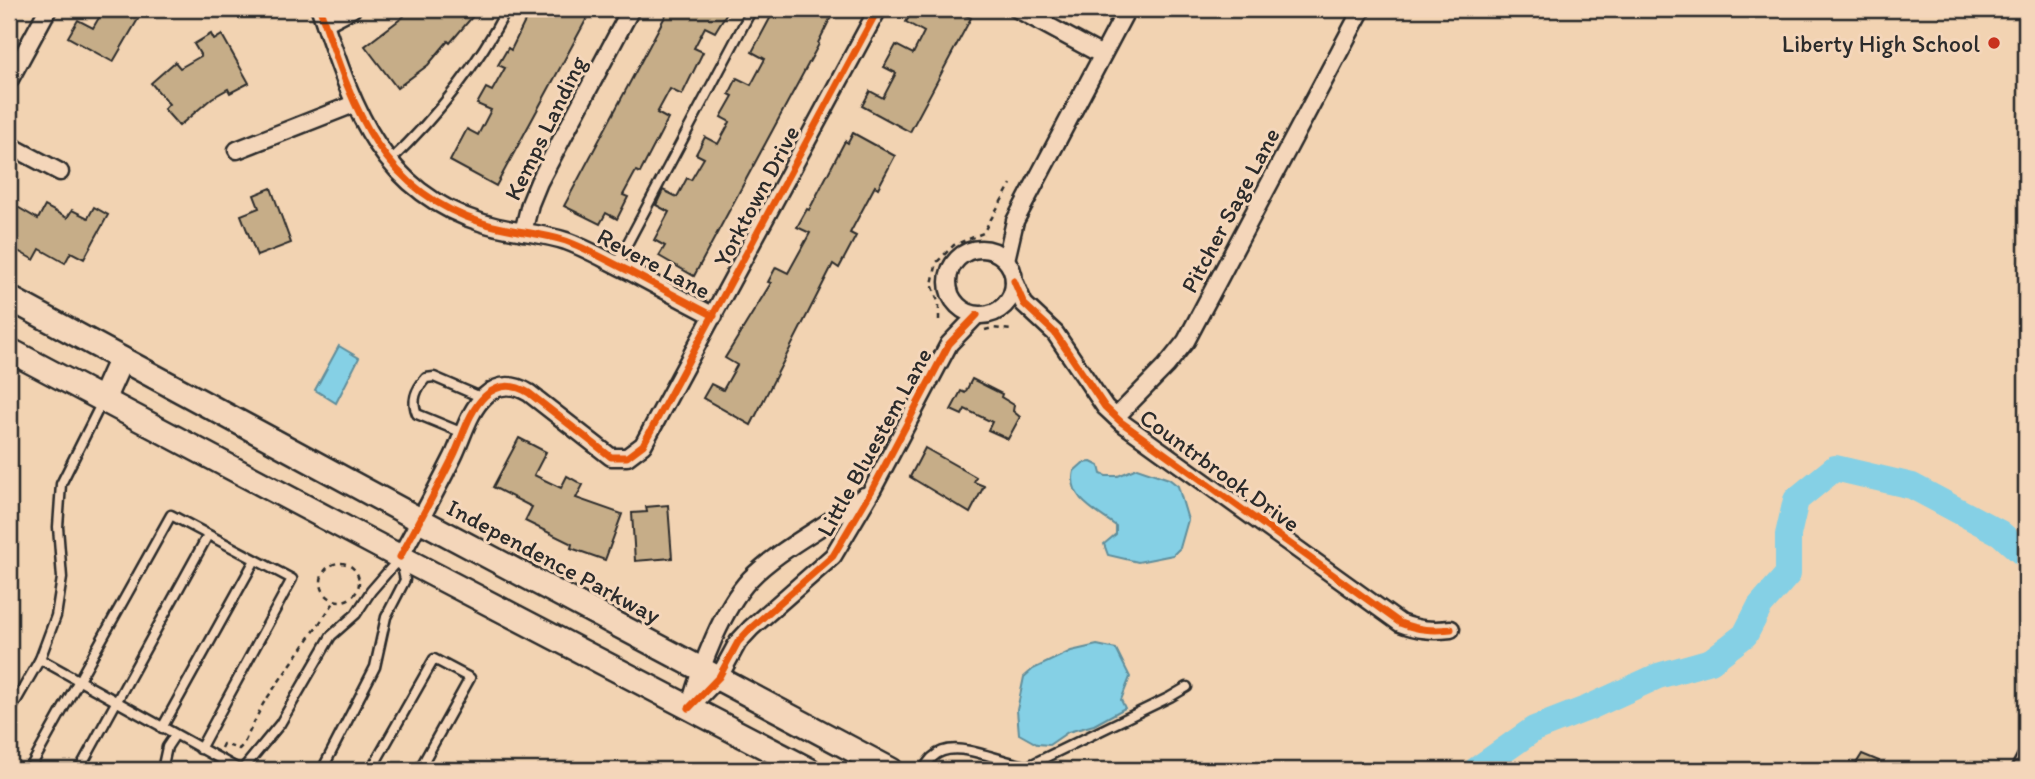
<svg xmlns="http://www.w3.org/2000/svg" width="2035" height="779" viewBox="0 0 2035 779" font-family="Itim,sans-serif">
<rect width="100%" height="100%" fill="#f2d3b2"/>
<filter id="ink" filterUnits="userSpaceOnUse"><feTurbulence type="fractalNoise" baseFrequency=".0143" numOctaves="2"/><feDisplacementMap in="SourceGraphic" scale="14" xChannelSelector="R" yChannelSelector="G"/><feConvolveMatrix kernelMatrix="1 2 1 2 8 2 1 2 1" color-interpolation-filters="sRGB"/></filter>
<g filter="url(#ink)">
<g fill="#85d0e5" stroke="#618e9b" stroke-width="2">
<path d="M339 346 359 358 336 403 315 390Z"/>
<path d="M1091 462 1099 466 1101 474 1106 476H1118L1137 468 1169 479 1178 486 1188 520 1180 548 1173 555 1138 562 1108 555 1104 544 1116 534V526C1098 512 1067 499 1074 471L1083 463Z"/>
<path d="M1097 645 1116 649 1130 677 1121 700 1125 708 1094 725 1068 732 1049 745 1037 744 1019 734 1017 710 1024 677 1033 669 1071 651Z"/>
</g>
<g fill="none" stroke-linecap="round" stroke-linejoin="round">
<path stroke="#85d0e5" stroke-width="26" d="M1476 770 1534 729 1588 708 1658 676 1711 661 1745 635 1760 606 1788 574V535L1796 500 1835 468 1912 486 2000 533 2026 556"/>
</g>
<g fill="#c6ad88" stroke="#2b2b2b" stroke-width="2">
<path d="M104 9H144L113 62 68 37 78 20 93 28Z"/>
<path d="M410 9H479L450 43 448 41 428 65 397 88 365 46 403 17Z"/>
<path d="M531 9 542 15 545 9H592L496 186 450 161 467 129 478 135 491 110 477 104 486 88 492 91 505 68 498 65 508 48 511 50Z"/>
<path d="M669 9H729L715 32 705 27 694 48 703 52 682 95 670 89 657 113 668 119 640 173 636 171 623 195 628 197 617 219 606 213 600 224 564 206Z"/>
<path d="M775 9H835L818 43 819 44 694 276 659 256 665 246 654 240 669 212 656 205 663 190 677 197 687 178 691 180 704 158 696 154 705 137 718 144 730 122 721 117 733 96 729 94 737 78 751 85 765 59 752 52Z"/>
<path d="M914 9H954L971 18 910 132 862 106 870 91 883 98 896 73 884 67 896 45 913 54 924 32 906 22Z"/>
<path d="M211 34 214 40 222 35 249 83 230 93 228 89 212 98 179 126 164 109 169 104 151 83 175 62 180 68 201 56 194 44Z"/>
<path d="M853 133 895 156 878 188 875 186 850 233 856 236 839 268 833 264 751 425 703 398 711 384 723 390 737 365 725 358 771 283 768 282 776 267 788 273 810 233 797 227 807 209 809 210 845 141 848 143Z"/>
<path d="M271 188 291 243 257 256 241 215 259 208 254 195Z"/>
<path d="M9 202 38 219 45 206 67 218 72 210 88 218 94 207 108 215 84 259 71 252 65 263 40 249 34 260 9 246Z"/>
<path d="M972 379 1002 394 1001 397 1014 405 1013 411 1020 417 1008 439 988 430 992 422 965 409 962 415 951 410 961 391 965 393Z"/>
<path d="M519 438 546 452 534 475 561 488 567 476 583 485 576 498 622 514 605 560 571 548 572 544 525 521 532 507 493 487Z"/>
<path d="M925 448 976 477 974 482 984 486 970 513 910 477Z"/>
<path d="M668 505 672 558 635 561 632 513 647 512 646 507Z"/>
<path d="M1862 754 1879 761 1874 770H1852Z"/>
</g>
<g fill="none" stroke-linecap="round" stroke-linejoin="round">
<g stroke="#2b2b2b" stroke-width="13">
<g id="lane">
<path d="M389 162C437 116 476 68 507 9"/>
<path d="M616 265 752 9"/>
<path d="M463 433 417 414C411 400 416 389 426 378L434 377 483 398"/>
<path d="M40 659 240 770"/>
<path d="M9 713 40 659 56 616 62 578 58 527 61 484 102 402"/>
<path d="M162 728 255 560"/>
<path d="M29 770 171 515 292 579 200 749"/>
<path d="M79 770 208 535"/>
<path d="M162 770 167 747 175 735"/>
<path d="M242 770 280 724 331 636 356 614 371 591 398 560"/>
<path d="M322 770 375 667 386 617 405 580 401 562"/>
<path d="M371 770 434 659 470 678 419 770"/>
<path d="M923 770C926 766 929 760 933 757 954 736 1002 764 1028 766L1170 697 1187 687"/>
<path d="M2015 770 2026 749"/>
</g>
</g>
<g stroke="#2b2b2b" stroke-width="21">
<g id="street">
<path d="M320 9C352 103 377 190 483 223 510 232 539 232 566 241 588 249 608 261 629 271 657 286 685 301 714 316"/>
<path d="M1017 9 1102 55"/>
<path d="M325 23 352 9"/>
<path d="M9 81 48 9"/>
<path d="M9 145 60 172"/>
<path d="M237 150 354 104"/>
<path d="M523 232 530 204 539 182 631 9"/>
<circle cx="981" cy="282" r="33"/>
<path d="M1006 260 1015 221 1127 9"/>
<path d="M1014 281 1024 304 1055 333 1105 407 1121 422 1400 623C1418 630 1432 631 1451 629"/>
<path d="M1116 417 1166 366 1186 341 1362 9"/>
<path d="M400 557C418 524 436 491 453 457 463 437 468 412 485 396 499 383 514 384 529 393L611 457H627L643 445 878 9"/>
<path d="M690 705C701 666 722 609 750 579 782 546 829 526 864 496"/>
<path d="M689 708 719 677 738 642 751 628 833 556 872 490 949 344 977 315"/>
</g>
</g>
<g stroke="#2b2b2b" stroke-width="28">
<g id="secondary">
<path d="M9 298 420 520 891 770"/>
<path d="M9 350 400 557 809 770"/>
<path d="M103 399 121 359"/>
</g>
</g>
<g stroke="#2b2b2b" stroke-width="2.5" stroke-dasharray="5 5" stroke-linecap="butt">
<path d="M939 320V304L932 284 937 262 954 245 983 233 1011 184"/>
<path d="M985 330 993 328 1012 330"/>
<circle cx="340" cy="582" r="19"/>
<path d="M221 748 223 744 239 749 243 745 263 704 335 601"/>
</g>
<use href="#lane" stroke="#f4d6ba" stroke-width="8"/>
<use href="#street" stroke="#f4d6ba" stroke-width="16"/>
<use href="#secondary" stroke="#f4d6ba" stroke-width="23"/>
<g stroke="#f4d6ba" stroke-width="11">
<g id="cycleway">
<path d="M320 9C352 103 377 190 483 223 510 232 539 232 566 241 588 249 608 261 629 271 657 286 685 301 714 316"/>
<path d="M1014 281 1024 304 1055 333 1105 407 1121 422 1400 623C1418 630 1432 631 1451 629"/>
<path d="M400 557C418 524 436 491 453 457 463 437 468 412 485 396 499 383 514 384 529 393L611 457H627L643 445 878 9"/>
<path d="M689 708 719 677 738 642 751 628 833 556 872 490 949 344 977 315"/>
</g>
</g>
<use href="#cycleway" stroke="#e8590c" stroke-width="7"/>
</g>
</g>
<circle fill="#c8321e" stroke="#f4d6ba" stroke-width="2.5" cx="1994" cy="43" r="7"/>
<g text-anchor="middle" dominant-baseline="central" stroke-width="6" stroke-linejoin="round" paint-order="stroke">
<g font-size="24" fill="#2b2b2b" stroke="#f4d6ba" text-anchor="end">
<text x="1980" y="43">Liberty High School</text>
</g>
<g font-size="24" fill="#2b2b2b" stroke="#f4d6ba">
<text transform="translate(545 128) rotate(-64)">Kemps Landing</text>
<text transform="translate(756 196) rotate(-62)">Yorktown Drive</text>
<text transform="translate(1230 210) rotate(-62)">Pitcher Sage Lane</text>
<text transform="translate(654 263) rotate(28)">Revere Lane</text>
<text transform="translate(874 442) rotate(-61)">Little Bluestem Lane</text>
<text transform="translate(1220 470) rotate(36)">Countrbrook Drive</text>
<text transform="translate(554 561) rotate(28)">Independence Parkway</text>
</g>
</g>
<rect width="2035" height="779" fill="none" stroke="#f4d6ba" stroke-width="35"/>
<rect x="18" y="18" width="2000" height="744" fill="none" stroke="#2b2b2b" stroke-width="2.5" filter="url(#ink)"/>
</svg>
